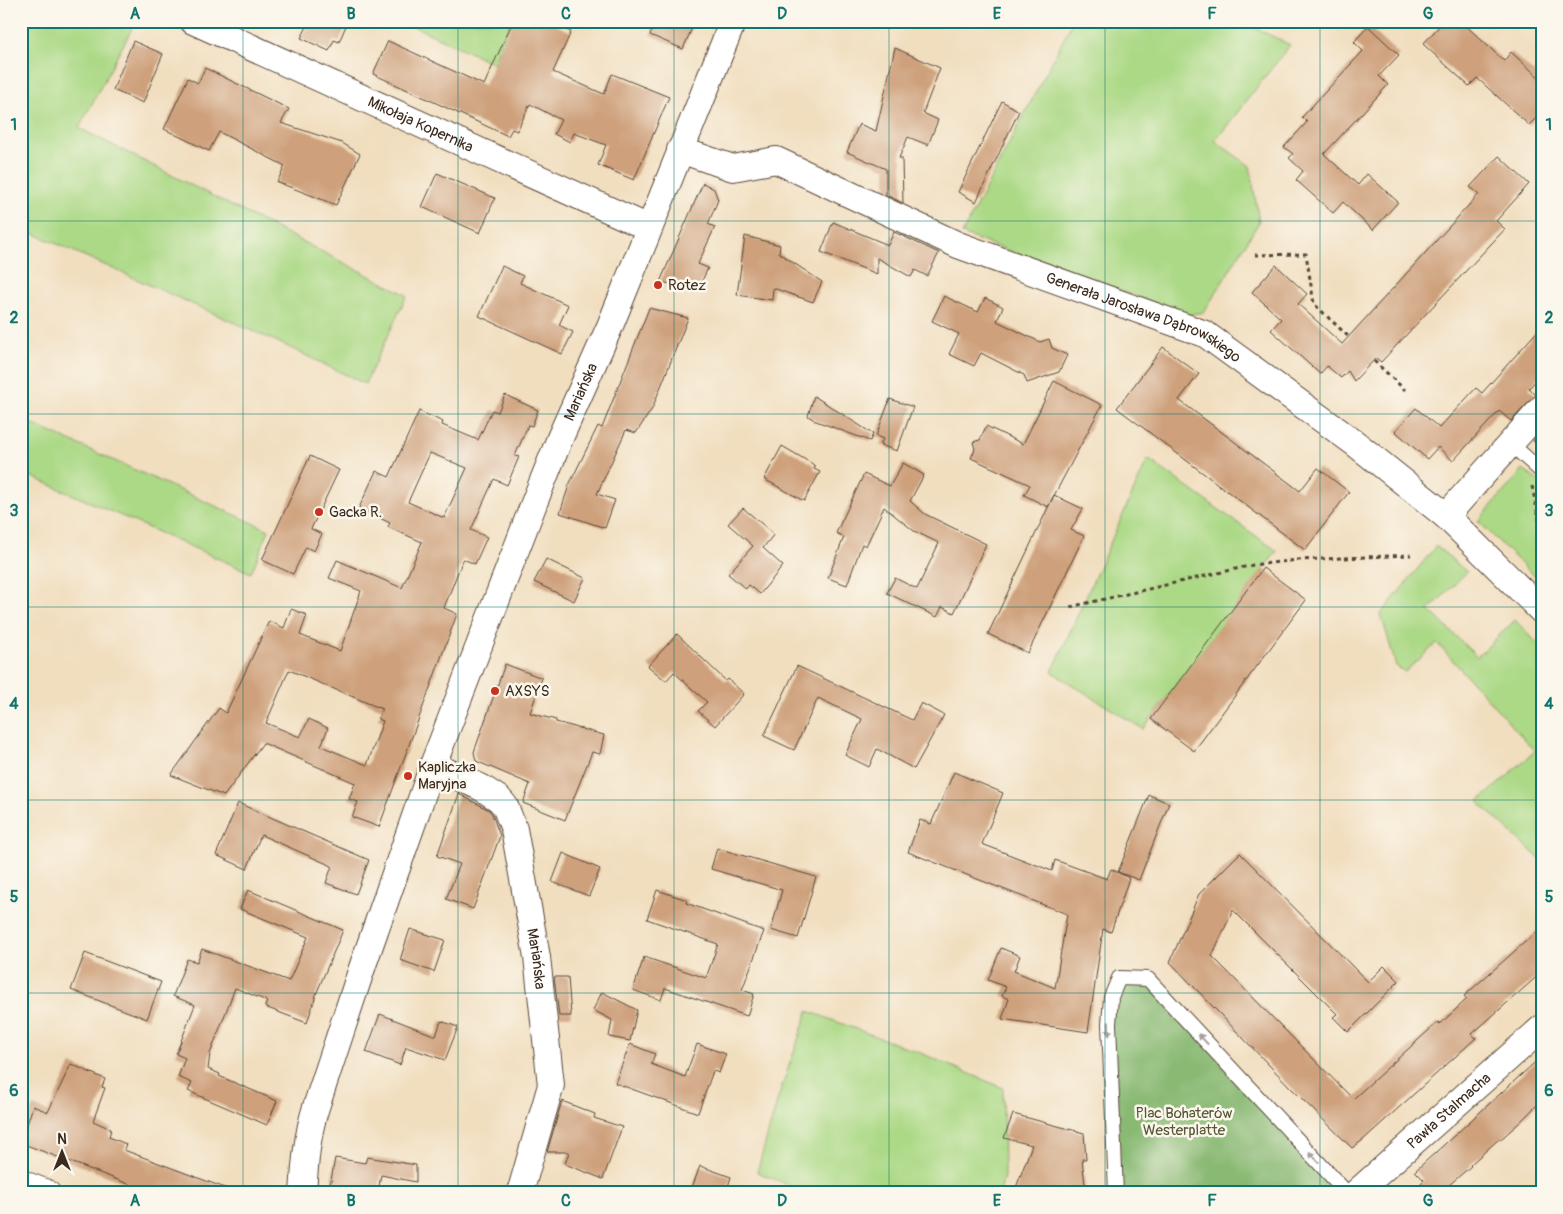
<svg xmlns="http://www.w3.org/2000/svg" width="1563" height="1214" viewBox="0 0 1563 1214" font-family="Pangolin,sans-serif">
<rect width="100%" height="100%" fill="#fbf7ec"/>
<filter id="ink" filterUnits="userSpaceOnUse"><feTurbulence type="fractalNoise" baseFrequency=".02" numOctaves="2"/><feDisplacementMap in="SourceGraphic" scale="10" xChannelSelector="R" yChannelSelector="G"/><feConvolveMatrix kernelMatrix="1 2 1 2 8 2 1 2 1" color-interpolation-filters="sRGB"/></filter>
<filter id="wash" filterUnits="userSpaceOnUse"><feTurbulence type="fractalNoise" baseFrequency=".0096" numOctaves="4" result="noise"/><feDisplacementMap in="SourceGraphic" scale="20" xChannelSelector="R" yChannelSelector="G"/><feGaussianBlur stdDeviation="1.12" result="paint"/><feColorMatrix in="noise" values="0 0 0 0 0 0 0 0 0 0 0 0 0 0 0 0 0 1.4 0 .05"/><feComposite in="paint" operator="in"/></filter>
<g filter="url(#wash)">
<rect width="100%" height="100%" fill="#f1debf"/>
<g fill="#acd986" stroke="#748252">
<path d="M21 21H136L79 128 407 295 365 384 280 343 21 228Z"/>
<path d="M402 21H511L493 63Z"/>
<path d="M1073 21H1241L1290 45 1215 141 1250 166 1259 222 1204 312 1188 315 962 234Z"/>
<path d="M21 419 269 530 251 573 21 472Z"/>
<path d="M1148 459 1277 551 1143 729 1052 672Z"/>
<path d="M1523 470 1540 482 1542 490V584L1478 521Z"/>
<path d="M1436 546 1467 572 1429 610 1477 657 1515 620 1542 648V861L1478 802 1535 751 1437 643 1405 672 1396 666 1381 614Z"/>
<path d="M808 1011 923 1054 1003 1088 1004 1176 1000 1193H808L757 1172 779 1095Z"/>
</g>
<path fill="#89b973" stroke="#627248" d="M1119 978 1148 979 1347 1193H1116L1109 1024Z"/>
<g id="blocks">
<g fill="#cea07c" fill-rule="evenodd">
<path d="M310 21H348L339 42 334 40 329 51 301 38Z"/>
<path d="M513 21H548L571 32 553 72 604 94 612 74 669 97 634 180 598 165 606 145 574 133 570 142 554 134 561 120 530 104 517 131 512 129 508 136 373 74 388 41 484 85Z"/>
<path d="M656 21H695L683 49 650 35Z"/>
<path d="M1444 21H1461L1504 61 1511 52 1542 80V112L1529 125 1477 78 1469 86 1423 44Z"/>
<path d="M1368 26 1399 55 1379 76 1388 85 1324 154 1358 185 1367 174 1398 202 1373 230 1343 202 1333 213 1296 180 1303 171 1289 158 1293 154 1284 147 1307 122 1302 117 1363 51 1354 42Z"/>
<path d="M133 41 163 54 143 103 113 90Z"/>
<path d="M895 48 940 68 923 113 938 120 928 145 908 137 899 158H902L903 203 886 195V169L847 152 859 124 876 131Z"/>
<path d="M205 68 289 109 281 123 342 143 360 154 336 205 277 182 285 166 219 132 209 151 164 129 188 78 198 83Z"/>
<path d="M1002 101 1019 111 976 202 958 192Z"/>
<path d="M1499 156 1529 184 1496 221 1505 229 1381 362 1376 358 1354 381 1348 371 1341 378 1327 366 1320 374 1271 330 1281 319 1252 292 1276 265 1307 294 1298 304 1342 344 1479 194 1470 187Z"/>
<path d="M437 173 495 198 480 233 422 207Z"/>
<path d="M703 183 714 189 718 200 708 224 715 227 698 264 708 268 698 289 660 282Z"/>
<path d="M833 222 888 245 894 232 939 253 927 276 915 270 911 277 877 258V274L821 252Z"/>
<path d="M745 236 780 245 779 253 822 282 813 302 773 288 772 300 737 295Z"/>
<path d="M502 266 523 276 520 283 568 305 559 325 573 332 562 354 479 316Z"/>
<path d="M944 296 978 312 985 298 1003 307 997 321 1040 342 1049 339 1052 348 1067 355 1059 372 1027 383 1024 375 981 353 974 366 949 354 959 334 932 321Z"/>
<path d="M649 308 688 318 652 409 636 433 626 430 597 494 615 500 605 528 560 513 569 485 598 426 602 428Z"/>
<path d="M1542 326V374L1529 388 1536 395 1511 421 1499 411 1453 461 1438 447 1427 459 1395 431 1416 408 1439 428 1476 388 1482 393Z"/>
<path d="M1163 347 1199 374 1179 400 1300 491 1318 468 1349 492 1305 550 1117 408Z"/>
<path d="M1054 381 1102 405 1048 507 1024 495 1030 485 971 458 975 449 973 442 980 440 986 426 1023 444Z"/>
<path d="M505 395 538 410 532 426 528 425 515 456 519 457 507 485 494 479 471 530 487 537 475 564 463 559 444 608 457 614 379 827 352 817 358 802 349 799 355 783 263 743 224 796 171 775 219 708 226 713 269 621 284 628 291 609 307 615 300 635 340 651 361 591 329 578 337 560 402 588 422 542 388 527 390 523 359 508 376 471 389 477 419 411 443 422 442 425 478 440 492 410 498 412ZM430 453 467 468 444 518 408 502ZM289 670 382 709 378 719 383 721 367 765 321 746 328 728 309 719 300 737 266 723Z"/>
<path d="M814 396 873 434 870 441 816 421 808 416Z"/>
<path d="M890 399 913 407 897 451 880 445 883 439 876 436Z"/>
<path d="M1542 431V449L1533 441Z"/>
<path d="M782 446 811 463 815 466 814 469 820 472 804 501 764 479Z"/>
<path d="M310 456 339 470 311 529 322 534 314 551 306 547 293 574 262 560Z"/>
<path d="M903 463 924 475 910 501 925 514 986 544 954 613 942 607 937 617 887 593 895 578 917 589 939 543 914 531 884 507 866 546 862 544 847 585 828 578 844 537 836 533 864 474 890 486Z"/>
<path d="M1054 495 1083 509 1071 530 1084 536 1028 653 988 634Z"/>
<path d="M743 508 774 534 763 548 783 566 760 594 749 585 746 589 728 574 753 546 728 524Z"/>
<path d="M546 559 585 578 574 601 534 582Z"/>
<path d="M1263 568 1306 600 1194 751 1151 719Z"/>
<path d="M677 634 726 681 728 679 744 694 715 726 698 711 707 702 690 687 674 672 666 681 648 666Z"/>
<path d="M505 664 542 678 530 713 556 720V722L604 735 600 754 592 752 565 820 523 803 530 784 476 761 474 752Z"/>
<path d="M797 666 912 720 921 703 944 715 914 769 877 749 869 767 845 755 862 719 818 698 794 750 764 736Z"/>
<path d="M954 772 1003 793 982 844 1052 871 1055 860 1107 879 1111 869 1129 878 1111 932 1103 929 1088 1032 1002 1019 1009 999 1002 996 1006 987 988 980 1001 948 1020 956 1014 971 1055 988 1067 914 908 852 920 820 931 824Z"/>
<path d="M459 794 489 810 492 814 500 836 473 909 446 899 460 864 437 856Z"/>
<path d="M1149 795 1169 803 1139 880 1118 872Z"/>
<path d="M238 803 369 860 356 894 326 883 332 866 261 835 247 869 216 855Z"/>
<path d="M717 848 816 877 798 938 771 930 782 890 711 869Z"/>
<path d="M563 853 600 869 589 896 552 882Z"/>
<path d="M1240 853 1368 982 1384 966 1399 981 1348 1032 1333 1017 1337 1014 1233 910 1212 956 1353 1099 1438 1022 1440 1024 1467 999 1464 996 1542 927V972L1472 1034 1476 1038 1363 1140 1352 1148 1291 1088 1170 962 1199 894Z"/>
<path d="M248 890 343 930 317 992 307 1023 265 1007 267 1001 235 988 210 1054 208 1069 220 1074 219 1076 277 1101 267 1125 188 1091 192 1083 178 1077 185 1058 176 1054 195 1005 173 996 187 959 197 962 202 949 289 981 308 937 240 909Z"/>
<path d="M657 890 687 900 686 903 764 931 742 990 754 994 747 1016 665 988 661 1000 633 990 644 957 706 978 718 944 647 919Z"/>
<path d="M410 929 445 940 434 972 400 960Z"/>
<path d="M85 953 161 982 147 1019 71 990Z"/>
<path d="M554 977H568L571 1016H559Z"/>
<path d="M602 992 637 1010 630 1041 609 1037 612 1020 593 1010Z"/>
<path d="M380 1014 436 1036 441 1021 458 1027 445 1060 406 1047 400 1065 366 1052Z"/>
<path d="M630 1044 655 1054 651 1064 685 1077 697 1044 726 1054 719 1073 713 1071 698 1113 615 1083Z"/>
<path d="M1542 1056V1100L1519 1123 1501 1139 1500 1138 1470 1165 1471 1166 1440 1193H1411L1424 1180 1415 1171Z"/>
<path d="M71 1064 105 1079 102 1087 105 1088 93 1121 111 1129 109 1137 126 1144 124 1150 233 1191V1193H152L21 1143 33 1106 48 1112Z"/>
<path d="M562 1101 595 1114 594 1118 622 1127 603 1179 565 1164 569 1152H547Z"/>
<path d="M1013 1114 1084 1133 1086 1159H1082L1086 1193H1014L1032 1145 1004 1138Z"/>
<path d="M367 1157 416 1165V1182L381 1175 378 1192 330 1186 335 1158 365 1163Z"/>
<path d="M700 1166 731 1177 726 1193H690Z"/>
</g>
</g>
</g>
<g filter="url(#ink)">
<use href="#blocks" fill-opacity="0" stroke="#564536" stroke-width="1"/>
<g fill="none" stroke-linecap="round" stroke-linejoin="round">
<g stroke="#564536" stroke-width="16">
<g id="service">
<path d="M1510 443 1542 472"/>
<path d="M1116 1193 1109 1024 1111 997 1119 978 1148 979 1347 1193"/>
</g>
</g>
<g stroke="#564536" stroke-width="28">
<g id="minor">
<path id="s1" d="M193 21 649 228"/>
<path id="s2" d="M680 150 733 168 776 160 958 245 1205 334 1356 444 1446 516 1542 611"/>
<path d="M1446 516 1542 408"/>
<path id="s3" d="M433 765 482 788 499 799 505 806 514 829 537 957 551 1085 520 1193"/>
<path d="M21 1183 47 1193"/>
<path id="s4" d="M303 1193C305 1164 307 1135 316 1107L363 965 433 765 536 498 560 438 610 326 733 21"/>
<path id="s5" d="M1356 1193 1542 1028"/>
</g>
</g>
<g stroke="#564536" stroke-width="3" stroke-dasharray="4 4" stroke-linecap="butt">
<path d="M1255 255 1306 254 1314 304 1350 338"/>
<path d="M1374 361 1405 390"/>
<path d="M1532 486 1542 535"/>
<path d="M1070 607 1253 565 1298 560 1411 555"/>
</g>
<use href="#service" stroke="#fff" stroke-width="14"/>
<use href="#minor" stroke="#fff" stroke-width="26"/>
</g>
<defs><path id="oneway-solid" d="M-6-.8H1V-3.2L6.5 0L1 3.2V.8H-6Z" transform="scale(1.25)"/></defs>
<g fill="#a79f9a">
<use href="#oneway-solid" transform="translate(1109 1029) rotate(89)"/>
<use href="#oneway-solid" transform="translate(1203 1039) rotate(-133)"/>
<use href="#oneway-solid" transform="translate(1314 1157) rotate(-133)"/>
</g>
</g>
<path fill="none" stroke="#0f766e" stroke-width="1" stroke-opacity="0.55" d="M243 21V1193M458 21V1193M674 21V1193M889 21V1193M1105 21V1193M1320 21V1193M21 221H1542M21 414H1542M21 607H1542M21 800H1542M21 993H1542"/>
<g fill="#c8321e" stroke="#fbf7ec" stroke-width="2">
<circle cx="658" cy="285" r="5"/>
<circle cx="319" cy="512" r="5"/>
<circle cx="495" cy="691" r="5"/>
<circle cx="408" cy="776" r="5"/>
</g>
<g text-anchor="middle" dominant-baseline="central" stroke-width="5" stroke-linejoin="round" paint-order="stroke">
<g font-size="15" fill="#3b2a1e" stroke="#fbf7ec">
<text stroke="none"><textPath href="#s1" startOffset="250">Mikołaja Kopernika</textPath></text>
<text stroke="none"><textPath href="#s2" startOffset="500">Generała Jarosława Dąbrowskiego</textPath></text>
<text stroke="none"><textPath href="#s4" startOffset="850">Mariańska</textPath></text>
<text stroke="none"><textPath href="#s3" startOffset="240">Mariańska</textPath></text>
<text stroke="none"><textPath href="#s5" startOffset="124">Pawła Stalmacha</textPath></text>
</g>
<g font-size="15" fill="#3b2a1e" stroke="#fbf7ec" text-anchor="start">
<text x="668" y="285">Rotez</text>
<text x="329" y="512">Gacka R.</text>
<text x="505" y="691">AXSYS</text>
<text x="418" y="767">Kapliczka<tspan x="418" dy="17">Maryjna</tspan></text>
</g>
<g font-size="15" fill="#575638" stroke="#fbf7ec">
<text x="1184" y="1113">Plac Bohaterów<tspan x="1184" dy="17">Westerplatte</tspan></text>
</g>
</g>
<rect width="1563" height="1214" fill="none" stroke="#fbf7ec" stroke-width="55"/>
<g transform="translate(62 1152)" stroke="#fbf7ec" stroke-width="4" paint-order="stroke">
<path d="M0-4L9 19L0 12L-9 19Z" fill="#3b2a1e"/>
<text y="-8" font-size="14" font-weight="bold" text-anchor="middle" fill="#3b2a1e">N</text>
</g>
<rect x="28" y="28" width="1508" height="1158" fill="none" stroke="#0f766e" stroke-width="2"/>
<g font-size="16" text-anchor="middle" font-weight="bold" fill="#0f766e">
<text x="135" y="19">A</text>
<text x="351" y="19">B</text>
<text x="566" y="19">C</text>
<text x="782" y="19">D</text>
<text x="997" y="19">E</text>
<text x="1212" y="19">F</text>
<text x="1428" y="19">G</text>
<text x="14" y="130">1</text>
<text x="1549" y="130">1</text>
<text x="14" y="323">2</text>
<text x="1549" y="323">2</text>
<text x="14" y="516">3</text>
<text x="1549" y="516">3</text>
<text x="14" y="709">4</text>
<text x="1549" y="709">4</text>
<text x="14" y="902">5</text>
<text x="1549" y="902">5</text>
<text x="14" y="1096">6</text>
<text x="1549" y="1096">6</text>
<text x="135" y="1206">A</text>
<text x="351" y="1206">B</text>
<text x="566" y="1206">C</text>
<text x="782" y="1206">D</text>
<text x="997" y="1206">E</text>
<text x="1212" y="1206">F</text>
<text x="1428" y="1206">G</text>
</g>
</svg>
